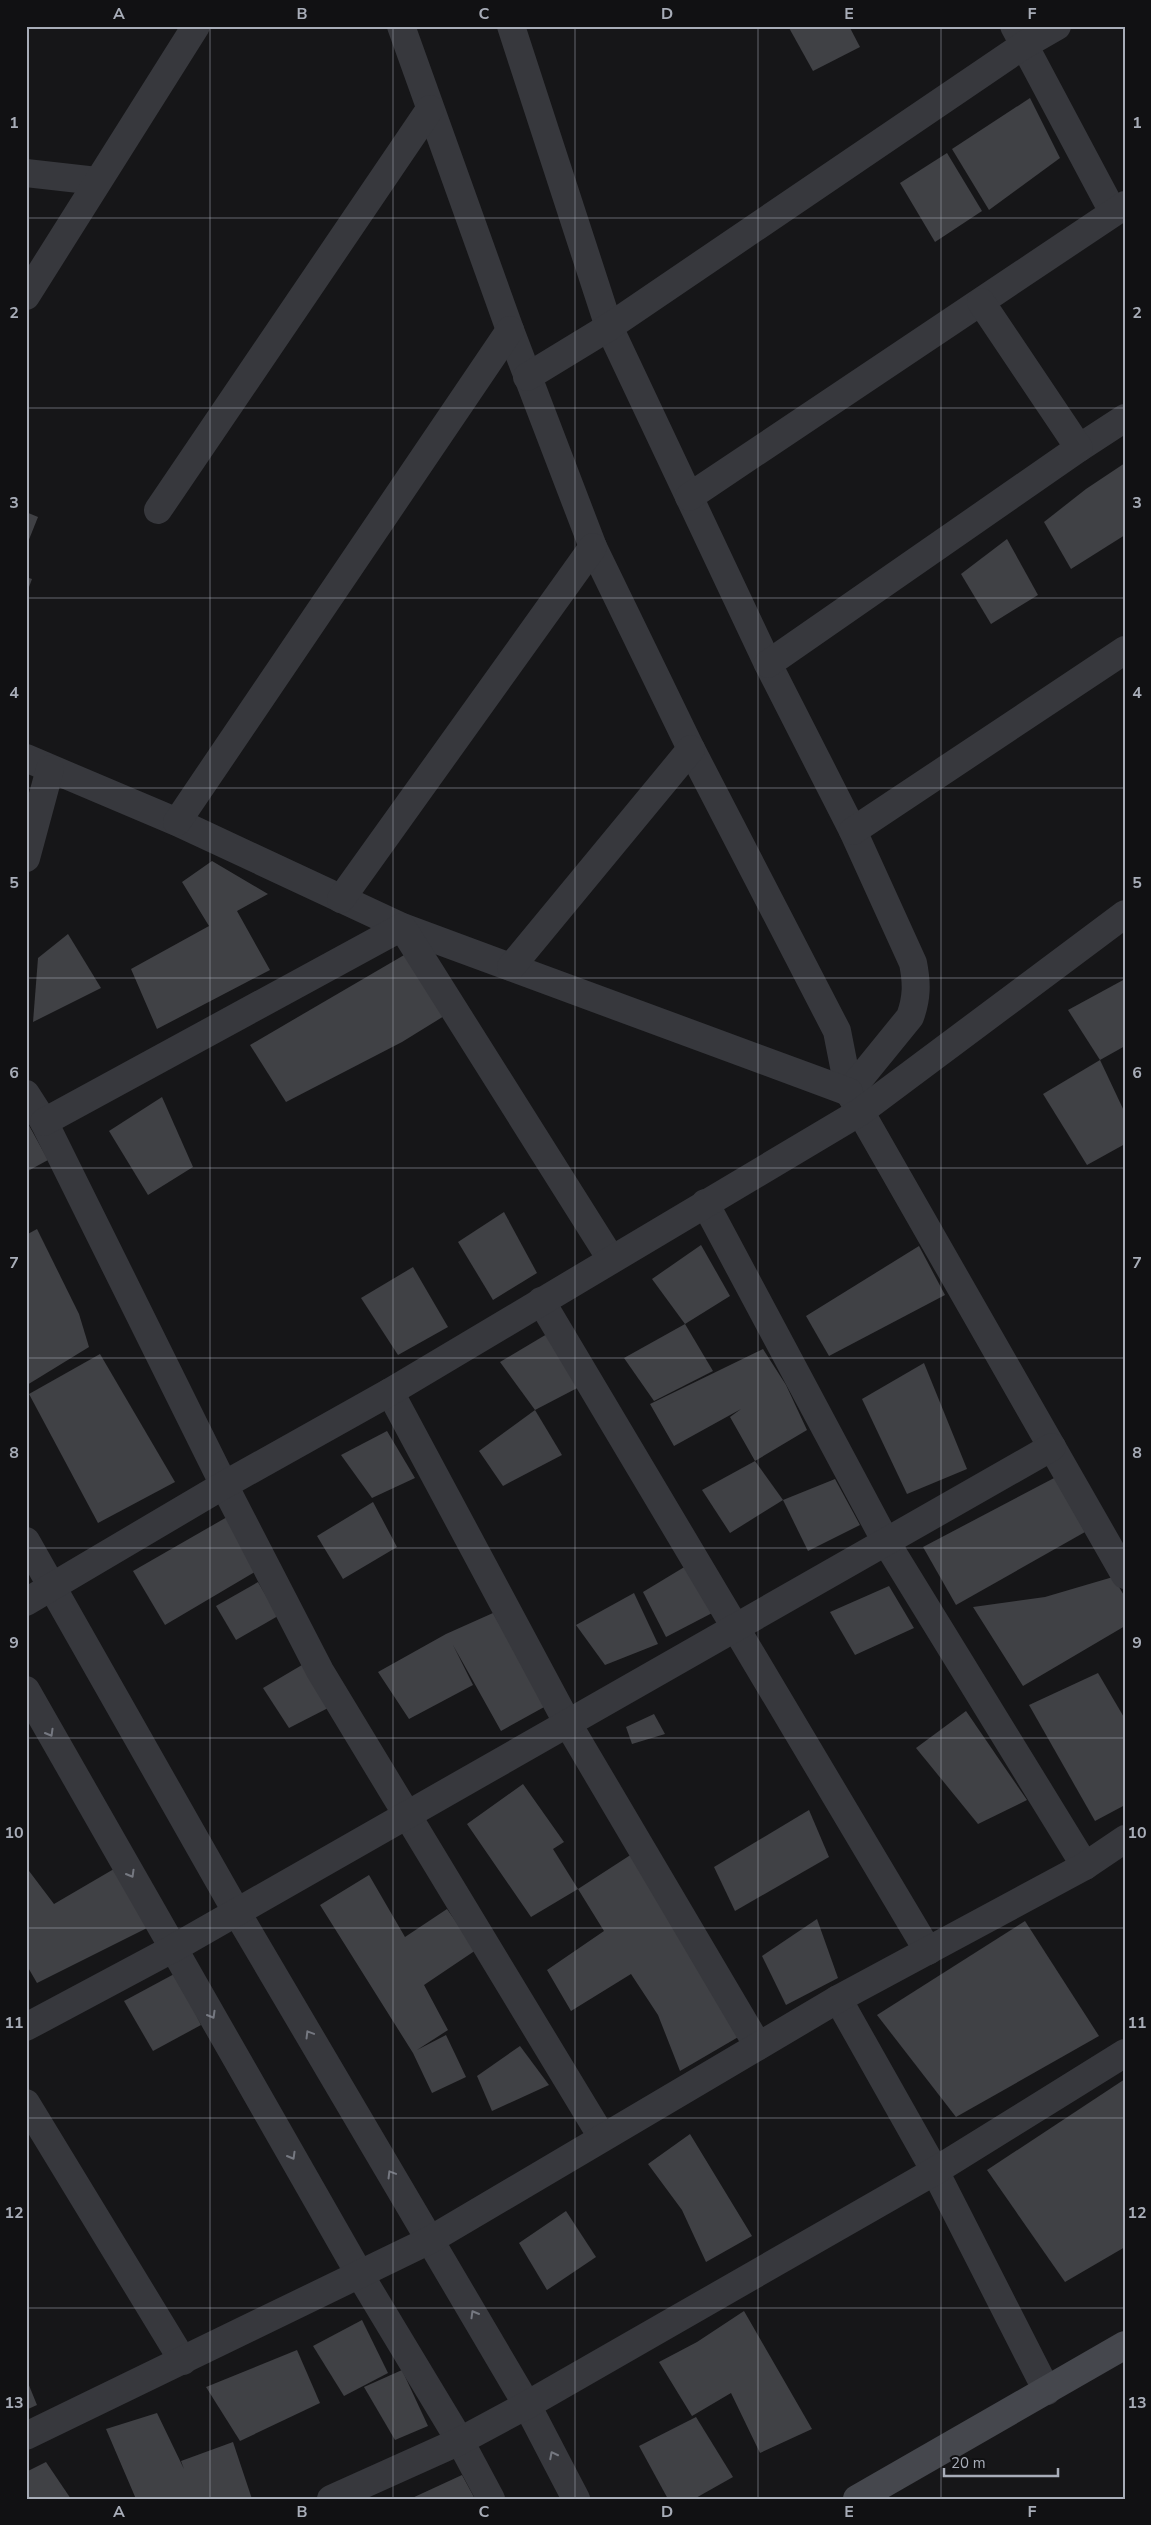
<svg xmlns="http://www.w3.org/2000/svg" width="1151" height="2525" viewBox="0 0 1151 2525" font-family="'Nunito Sans',sans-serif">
<rect width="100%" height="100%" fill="#161618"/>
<g fill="#404145">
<path d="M788 26H849L860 47 813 71Z"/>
<path d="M1030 98 1060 158 989 210 952 149Z"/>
<path d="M947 153 982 211 935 242 900 183Z"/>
<path d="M1125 463V535L1071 569 1044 522 1086 489Z"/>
<path d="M26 512 38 517 26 547Z"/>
<path d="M1007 539 1038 595 991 624 961 574Z"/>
<path d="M26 577 32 579 26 595Z"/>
<path d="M212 861 268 894 237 911 270 970 157 1029 131 969 209 926 182 882Z"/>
<path d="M68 934 101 988 33 1022 38 958Z"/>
<path d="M411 951 449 1013 402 1042 286 1102 250 1045Z"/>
<path d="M1125 979V1046L1100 1060 1068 1010Z"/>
<path d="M1100 1060 1125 1113V1144L1087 1165 1043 1094Z"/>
<path d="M162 1097 193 1167 148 1195 109 1131Z"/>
<path d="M26 1120 48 1160 26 1172Z"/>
<path d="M504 1212 537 1273 493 1300 458 1242Z"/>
<path d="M37 1229 79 1314 89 1347 27 1385 26 1235Z"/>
<path d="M701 1245 730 1296 685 1324 652 1279Z"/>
<path d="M919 1246 945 1295 829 1356 806 1316Z"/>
<path d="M413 1267 448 1327 398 1355 361 1298Z"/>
<path d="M685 1324 713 1371 654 1401 624 1358Z"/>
<path d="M552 1331 583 1385 535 1410 500 1362Z"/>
<path d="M763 1349 786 1385 807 1430 755 1461 730 1417 741 1409 674 1446 650 1404Z"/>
<path d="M100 1354 175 1482 98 1523 29 1394Z"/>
<path d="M924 1363 967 1469 907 1494 862 1399Z"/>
<path d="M535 1410 562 1455 503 1486 479 1451Z"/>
<path d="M387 1431 415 1478 372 1498 341 1455Z"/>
<path d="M755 1461 783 1500 730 1533 702 1490Z"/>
<path d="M1056 1477 1085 1532 956 1605 923 1547Z"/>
<path d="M835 1479 860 1525 808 1551 783 1500Z"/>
<path d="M373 1502 397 1547 343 1579 317 1536Z"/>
<path d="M234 1513 263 1567 165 1625 133 1571Z"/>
<path d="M686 1566 716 1611 666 1637 643 1592Z"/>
<path d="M1113 1577 1125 1597V1626L1023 1686 973 1607 1045 1597Z"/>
<path d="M258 1582 278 1616 236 1640 216 1606Z"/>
<path d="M889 1586 914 1628 855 1655 830 1612Z"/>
<path d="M634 1593 658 1644 605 1665 576 1625Z"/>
<path d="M493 1613 546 1706 501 1731 453 1645 473 1685 409 1719 378 1672 446 1634Z"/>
<path d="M307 1662 332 1706 289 1728 263 1688Z"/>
<path d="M1098 1673 1125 1719V1805L1095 1821 1029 1705Z"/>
<path d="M966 1711 1027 1800 978 1824 916 1748Z"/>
<path d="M654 1714 665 1734 632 1744 626 1727Z"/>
<path d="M523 1784 564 1842 553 1849 578 1889 531 1917 467 1824Z"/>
<path d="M809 1810 829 1857 735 1911 714 1867Z"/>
<path d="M632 1854 740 2036 680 2071 658 2015 631 1974 571 2011 547 1970 604 1931 578 1889Z"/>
<path d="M119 1866 153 1925 37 1983 26 1964V1867L54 1904Z"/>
<path d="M369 1875 405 1937 447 1909 476 1950 424 1985 448 2030 417 2050 446 2035 466 2077 432 2093 413 2053 320 1905Z"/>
<path d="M817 1919 838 1978 786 2005 762 1956Z"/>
<path d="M1025 1921 1099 2036 956 2117 877 2015Z"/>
<path d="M176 1973 201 2025 153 2051 124 2001Z"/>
<path d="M520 2046 549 2085 492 2111 477 2076Z"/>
<path d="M1125 2079V2247L1065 2282 987 2170Z"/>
<path d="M690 2134 752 2236 706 2262 682 2210 648 2164Z"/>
<path d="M566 2211 596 2257 547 2290 519 2243Z"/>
<path d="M744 2311 812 2429 760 2453 731 2393 692 2416 659 2362 697 2342Z"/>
<path d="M362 2320 388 2373 344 2396 313 2346Z"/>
<path d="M297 2350 320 2403 240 2441 206 2387Z"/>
<path d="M402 2370 428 2426 395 2440 364 2387Z"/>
<path d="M26 2378 37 2405 26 2410Z"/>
<path d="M157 2413 184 2469 181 2461 233 2442 252 2499H136L106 2429Z"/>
<path d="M696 2417 733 2477 694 2499H668L639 2446Z"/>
<path d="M46 2462 71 2499H26V2472Z"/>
<path d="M462 2475 475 2499H410Z"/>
</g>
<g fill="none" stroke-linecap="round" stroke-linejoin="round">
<g stroke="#37383d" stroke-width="28">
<path d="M401 26 510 330 593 547 691 749 837 1031 849 1092 1125 1575"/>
<path d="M511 26 609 327 768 664 853 831 913 963C917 983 917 998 910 1017L849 1092"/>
<path d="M1014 26 1113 212"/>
<path d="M26 173 97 181"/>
<path d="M26 296 196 26"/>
<path d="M527 377 609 327 1024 45 1057 26"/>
<path d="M1079 448 1125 418"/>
<path d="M689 497 1125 205"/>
<path d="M158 510 430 109"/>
<path d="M768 664 1079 448 981 302"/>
<path d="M26 758 177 822 402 927 849 1092"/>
<path d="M177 822 510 330"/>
<path d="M853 831 1125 650"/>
<path d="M26 858 50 769"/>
<path d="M341 899 593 547"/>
<path d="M511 967 691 749"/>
<path d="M26 1094 44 1122 224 1485 320 1671 602 2137"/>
<path d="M44 1122 402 927 611 1259"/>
<path d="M705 1203 886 1542 1085 1866"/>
<path d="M541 1301 928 1951"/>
<path d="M390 1392 568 1724 758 2046"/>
<path d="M26 1541 236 1911 527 2405 576 2499"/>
<path d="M26 1602 224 1485 390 1392 860 1112 1125 914"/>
<path d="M26 1690 360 2275 460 2441 491 2499"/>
<path d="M838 1999 935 2171 1047 2391"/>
<path d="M26 2027 174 1948 1052 1447"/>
<path d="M26 2103 183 2361"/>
<path d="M26 2436 430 2240 838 1999 1085 1866 1125 1839"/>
<path d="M331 2499 460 2441 527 2405 935 2171 1125 2053"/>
</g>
<path stroke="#45474d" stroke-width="28" d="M857 2499 1125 2345"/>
</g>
<defs><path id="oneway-chevron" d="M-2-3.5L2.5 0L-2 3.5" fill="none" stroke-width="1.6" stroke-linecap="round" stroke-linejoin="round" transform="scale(1.25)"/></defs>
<g stroke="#757881">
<use href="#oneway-chevron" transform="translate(50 1733) rotate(60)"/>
<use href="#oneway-chevron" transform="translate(131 1874) rotate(60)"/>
<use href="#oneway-chevron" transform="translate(212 2015) rotate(60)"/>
<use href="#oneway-chevron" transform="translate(309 2034) rotate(-121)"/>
<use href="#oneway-chevron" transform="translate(292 2156) rotate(60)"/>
<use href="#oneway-chevron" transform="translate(391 2174) rotate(-121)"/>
<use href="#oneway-chevron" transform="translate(474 2314) rotate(-120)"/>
<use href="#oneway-chevron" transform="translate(553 2455) rotate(-117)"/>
</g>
<path fill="none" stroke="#a8adb8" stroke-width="1" stroke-opacity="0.55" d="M210 26V2499M393 26V2499M575 26V2499M758 26V2499M941 26V2499M26 218H1125M26 408H1125M26 598H1125M26 788H1125M26 978H1125M26 1168H1125M26 1358H1125M26 1548H1125M26 1738H1125M26 1928H1125M26 2118H1125M26 2308H1125"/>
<rect width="1151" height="2525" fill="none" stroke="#111113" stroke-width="55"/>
<path d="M944 2468v8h114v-8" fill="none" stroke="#a8adb8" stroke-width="2.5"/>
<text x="951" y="2468" font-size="15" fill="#a8adb8" stroke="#111113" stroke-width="4" paint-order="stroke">20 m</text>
<rect x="28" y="28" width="1096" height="2470" fill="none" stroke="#a8adb8" stroke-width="2"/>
<g font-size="16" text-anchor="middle" font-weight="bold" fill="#a8adb8">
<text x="119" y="19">A</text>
<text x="302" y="19">B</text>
<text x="484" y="19">C</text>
<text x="667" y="19">D</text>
<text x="849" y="19">E</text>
<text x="1032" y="19">F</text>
<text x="14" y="128">1</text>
<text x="1137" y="128">1</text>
<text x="14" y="318">2</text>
<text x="1137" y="318">2</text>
<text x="14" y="508">3</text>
<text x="1137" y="508">3</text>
<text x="14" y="698">4</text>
<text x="1137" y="698">4</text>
<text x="14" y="888">5</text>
<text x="1137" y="888">5</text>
<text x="14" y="1078">6</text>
<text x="1137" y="1078">6</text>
<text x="14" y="1268">7</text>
<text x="1137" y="1268">7</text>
<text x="14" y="1458">8</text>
<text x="1137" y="1458">8</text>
<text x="14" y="1648">9</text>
<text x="1137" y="1648">9</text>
<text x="14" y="1838">10</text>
<text x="1137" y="1838">10</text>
<text x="14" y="2028">11</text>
<text x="1137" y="2028">11</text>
<text x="14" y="2218">12</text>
<text x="1137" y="2218">12</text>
<text x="14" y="2408">13</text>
<text x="1137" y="2408">13</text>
<text x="119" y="2517">A</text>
<text x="302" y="2517">B</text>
<text x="484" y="2517">C</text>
<text x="667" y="2517">D</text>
<text x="849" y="2517">E</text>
<text x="1032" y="2517">F</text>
</g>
</svg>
